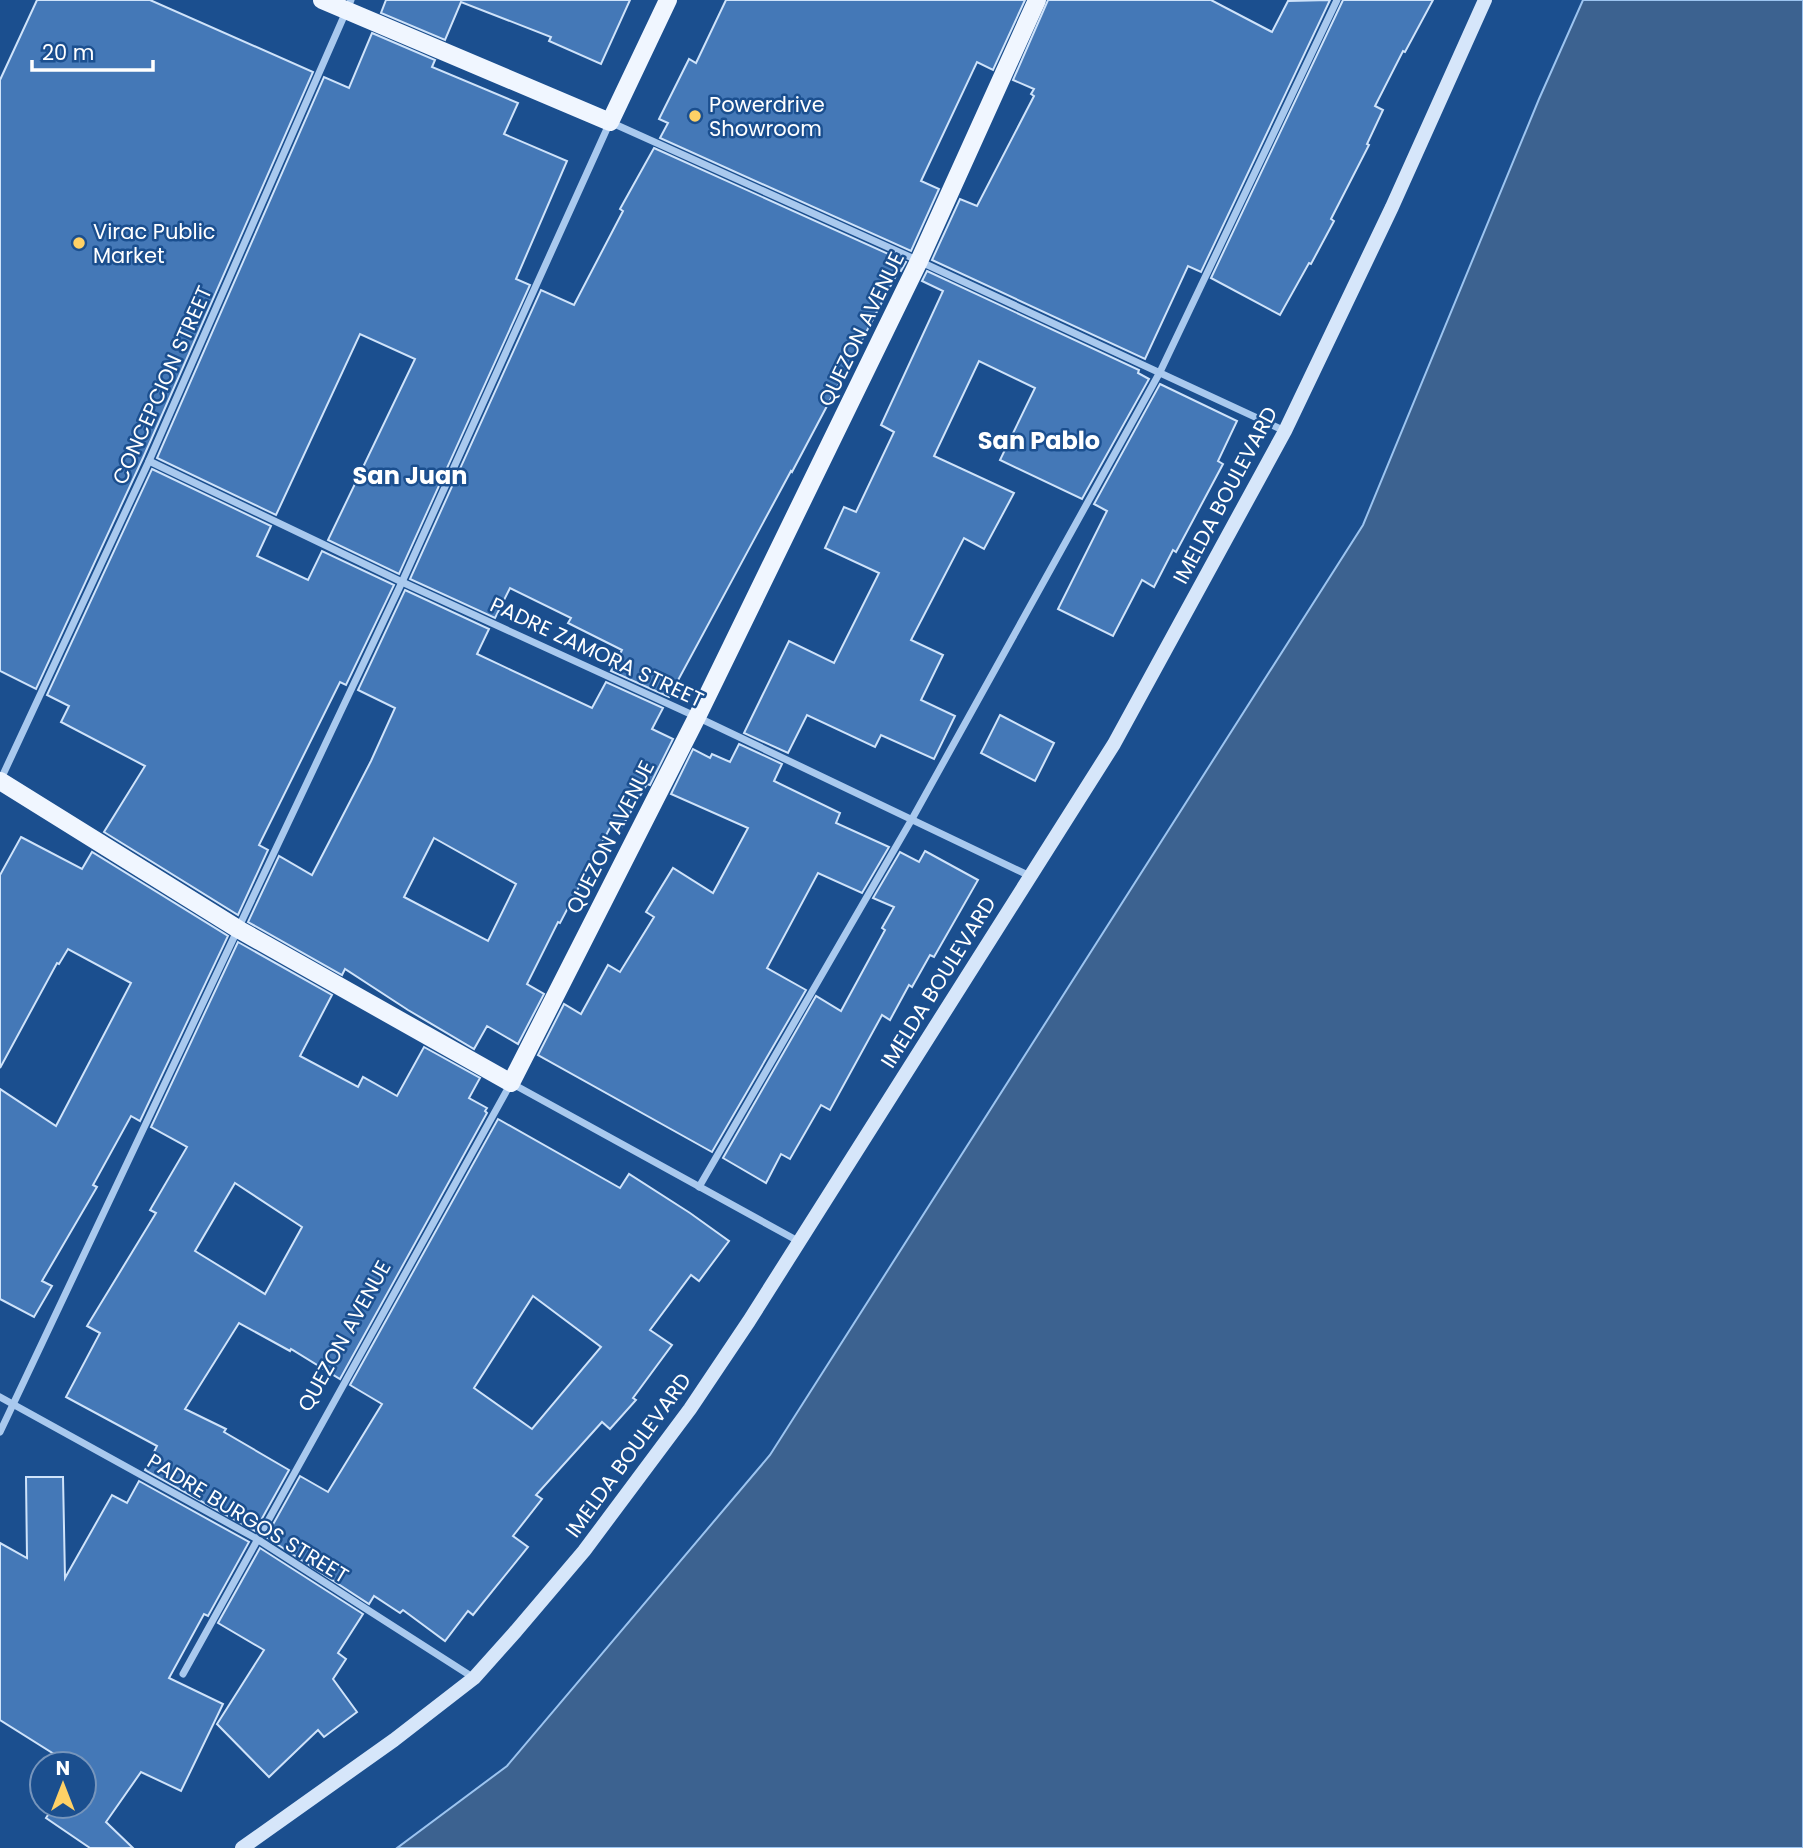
<svg xmlns="http://www.w3.org/2000/svg" width="1803" height="1848" viewBox="0 0 1803 1848" font-family="Poppins,sans-serif">
<rect width="100%" height="100%" fill="#1b4f8f"/>
<path fill="#3c6290" stroke="#9cc4f0" stroke-width="2" d="M1583 0H1803V1848H397L507 1766 770 1455 1363 525 1539 99Z"/>
<g fill="#4478b7" stroke="#cfe3fa" stroke-width="2" fill-rule="evenodd">
<path d="M37 0H150L313 72 143 458 36 689 0 671V80Z"/>
<path d="M386 0H630L601 64 549 41 551 37 461 2 445 40 381 13Z"/>
<path d="M726 0H1025L993 70 977 62 921 181 939 189 911 251 660 138 668 123 659 119 689 59 696 63Z"/>
<path d="M1048 0H1211L1272 32 1288 1 1330 0 1201 272 1188 266 1145 359 932 260 960 199 977 206 1034 96 1031 94 1034 89 1013 80Z"/>
<path d="M1343 0H1433L1405 52 1403 51 1375 106 1383 110 1367 144 1369 145 1331 219 1334 221 1311 264 1309 263 1280 315 1211 278Z"/>
<path d="M372 33 435 60 432 67 518 103 504 134 567 161 516 279 530 285 399 574 328 540 415 359 360 334 276 515 157 458 324 77 349 88Z"/>
<path d="M654 148 906 262 901 271 899 270 792 472 791 471 669 697 611 671 622 650 568 623 571 618 510 588 495 618 410 579 541 290 574 305 623 211 620 209Z"/>
<path d="M927 271 1139 370 1138 373 1149 379 1082 499 1000 460 1035 388 979 361 934 456 1014 493 984 549 964 538 911 640 943 655 921 700 955 716 934 759 881 735 875 747 807 715 788 753 744 733 789 641 834 663 879 573 825 548 844 507 856 512 894 432 881 425 943 291 922 281Z"/>
<path d="M1160 384 1237 421 1218 461 1223 464 1176 552 1173 550 1154 587 1142 580 1113 636 1058 609 1107 511 1094 504Z"/>
<path d="M152 469 271 526 257 556 308 580 322 551 394 585 346 685 340 682 259 845 268 850 238 915 104 832 145 766 61 722 69 706 47 695Z"/>
<path d="M405 590 489 629 477 654 592 708 606 682 663 708 652 729 673 739 650 785 647 784 622 827 613 822 560 923 558 922 527 984 544 994 518 1044 487 1026 474 1049 408 1010 345 969 342 975 248 922 279 856 312 875 371 761 395 708 358 690ZM434 838 516 884 488 941 404 897Z"/>
<path d="M1000 715 1054 743 1035 781 981 753Z"/>
<path d="M739 744 782 764 774 781 840 813 836 823 889 847 862 893 818 873 767 968 806 990 712 1152 538 1055 564 1004 581 1014 608 965 620 972 654 917 646 912 673 868 713 893 748 828 671 794 693 749 710 758 712 754 730 762Z"/>
<path d="M21 837 82 869 92 852 228 936 140 1121 131 1116 93 1185 97 1187 42 1281 52 1286 34 1317 0 1299V1089L56 1126 131 983 68 949 59 964 57 963 0 1068V875Z"/>
<path d="M925 851 978 880 934 957 930 955 912 987 909 985 890 1020 882 1015 830 1110 821 1105 790 1159 781 1154 766 1183 723 1158 816 996 841 1011 885 930 882 928 894 907 873 898 900 852 919 862Z"/>
<path d="M238 942 332 995 300 1056 358 1087 363 1077 397 1096 424 1047 480 1078 469 1098 487 1108 485 1111 487 1113 340 1379 291 1349 290 1351 239 1323 185 1409 226 1429 224 1432 289 1470 255 1531 145 1470 157 1446 66 1397 100 1333 87 1326 156 1213 150 1210 187 1147 151 1127ZM235 1183 302 1227 265 1294 195 1251Z"/>
<path d="M498 1119 620 1188 629 1174 690 1213 729 1241 699 1281 691 1275 650 1330 672 1345 633 1398 636 1400 610 1429 602 1422 536 1495 542 1499 513 1536 528 1547 473 1615 468 1611 445 1641 403 1610 400 1613 374 1596 369 1604 266 1537 300 1476 328 1492 382 1404 350 1385ZM533 1296 601 1347 532 1429 474 1388Z"/>
<path d="M26 1477H63L65 1578 112 1495 127 1503 139 1481 249 1542 208 1616 204 1614 169 1678 223 1704 181 1791 141 1772 106 1822 133 1848H90L46 1818 54 1806H84V1764H70L0 1720V1543L27 1558Z"/>
<path d="M260 1548 363 1614 338 1653 346 1659 333 1679 357 1712 324 1737 318 1730 269 1777 217 1724 264 1650 218 1623Z"/>
</g>
<g fill="none" stroke-linecap="round" stroke-linejoin="round">
<g stroke="#a9c9ee" stroke-width="7">
<path d="M149 461 402 582 697 717 1030 876"/>
<path d="M0 781 149 461 351 0"/>
<path d="M699 1187 912 819 1160 372 1337 0"/>
<path d="M0 1397 257 1539 474 1678"/>
<path d="M0 1432 402 582 610 122 919 261 1285 431"/>
<path d="M183 1674 511 1083 798 1241"/>
</g>
<path stroke="#d6e6fa" stroke-width="14" d="M242 1848 394 1740 474 1678 516 1631 584 1551 690 1409 749 1321 1114 744 1285 431 1392 207 1485 0"/>
<g stroke="#f0f6ff" stroke-width="18">
<path d="M322 0 610 122 668 0"/>
<path d="M0 781 238 929 511 1083 697 717 919 261 1037 0"/>
</g>
</g>
<g fill="#ffd166" stroke="#1b4f8f" stroke-width="2.5">
<circle cx="695" cy="116" r="7"/>
<circle cx="79" cy="243" r="7"/>
</g>
<g text-anchor="middle" dominant-baseline="central" stroke-width="5" stroke-linejoin="round" paint-order="stroke">
<g font-size="21" fill="#fff" stroke="#1b4f8f" text-anchor="start">
<text x="709" y="104">Powerdrive<tspan x="709" dy="24">Showroom</tspan></text>
<text x="93" y="231">Virac Public<tspan x="93" dy="24">Market</tspan></text>
</g>
<g font-size="21" fill="#fff" stroke="#1b4f8f">
<text transform="translate(861 329) rotate(-64)">QUEZON AVENUE</text>
<text transform="translate(162 385) rotate(-66)">CONCEPCION STREET</text>
<text transform="translate(1225 495) rotate(-62)">IMELDA BOULEVARD</text>
<text transform="translate(597 652) rotate(25)">PADRE ZAMORA STREET</text>
<text transform="translate(610 837) rotate(-63)">QUEZON AVENUE</text>
<text transform="translate(938 982) rotate(-58)">IMELDA BOULEVARD</text>
<text transform="translate(344 1336) rotate(-61)">QUEZON AVENUE</text>
<text transform="translate(628 1455) rotate(-54)">IMELDA BOULEVARD</text>
<text transform="translate(248 1518) rotate(31)">PADRE BURGOS STREET</text>
</g>
<g font-size="24" font-weight="bold" fill="#fff" stroke="#1b4f8f">
<text x="1039" y="440">San Pablo</text>
<text x="410" y="475">San Juan</text>
</g>
</g>
<g transform="translate(63 1785)"><circle r="33" fill="#1b4f8f" stroke="#7695bc" stroke-width="2"/>
<path d="M0-5L12 26L0 18L-12 26Z" fill="#ffd166"/>
<text y="-10" font-size="19" font-weight="bold" text-anchor="middle" fill="#ffffff">N</text>
</g>
<path d="M32 60v10h121v-10" fill="none" stroke="#ffffff" stroke-width="3.5"/>
<text x="42" y="60" font-size="21" fill="#ffffff" stroke="#1b4f8f" stroke-width="5" paint-order="stroke">20 m</text>
</svg>
